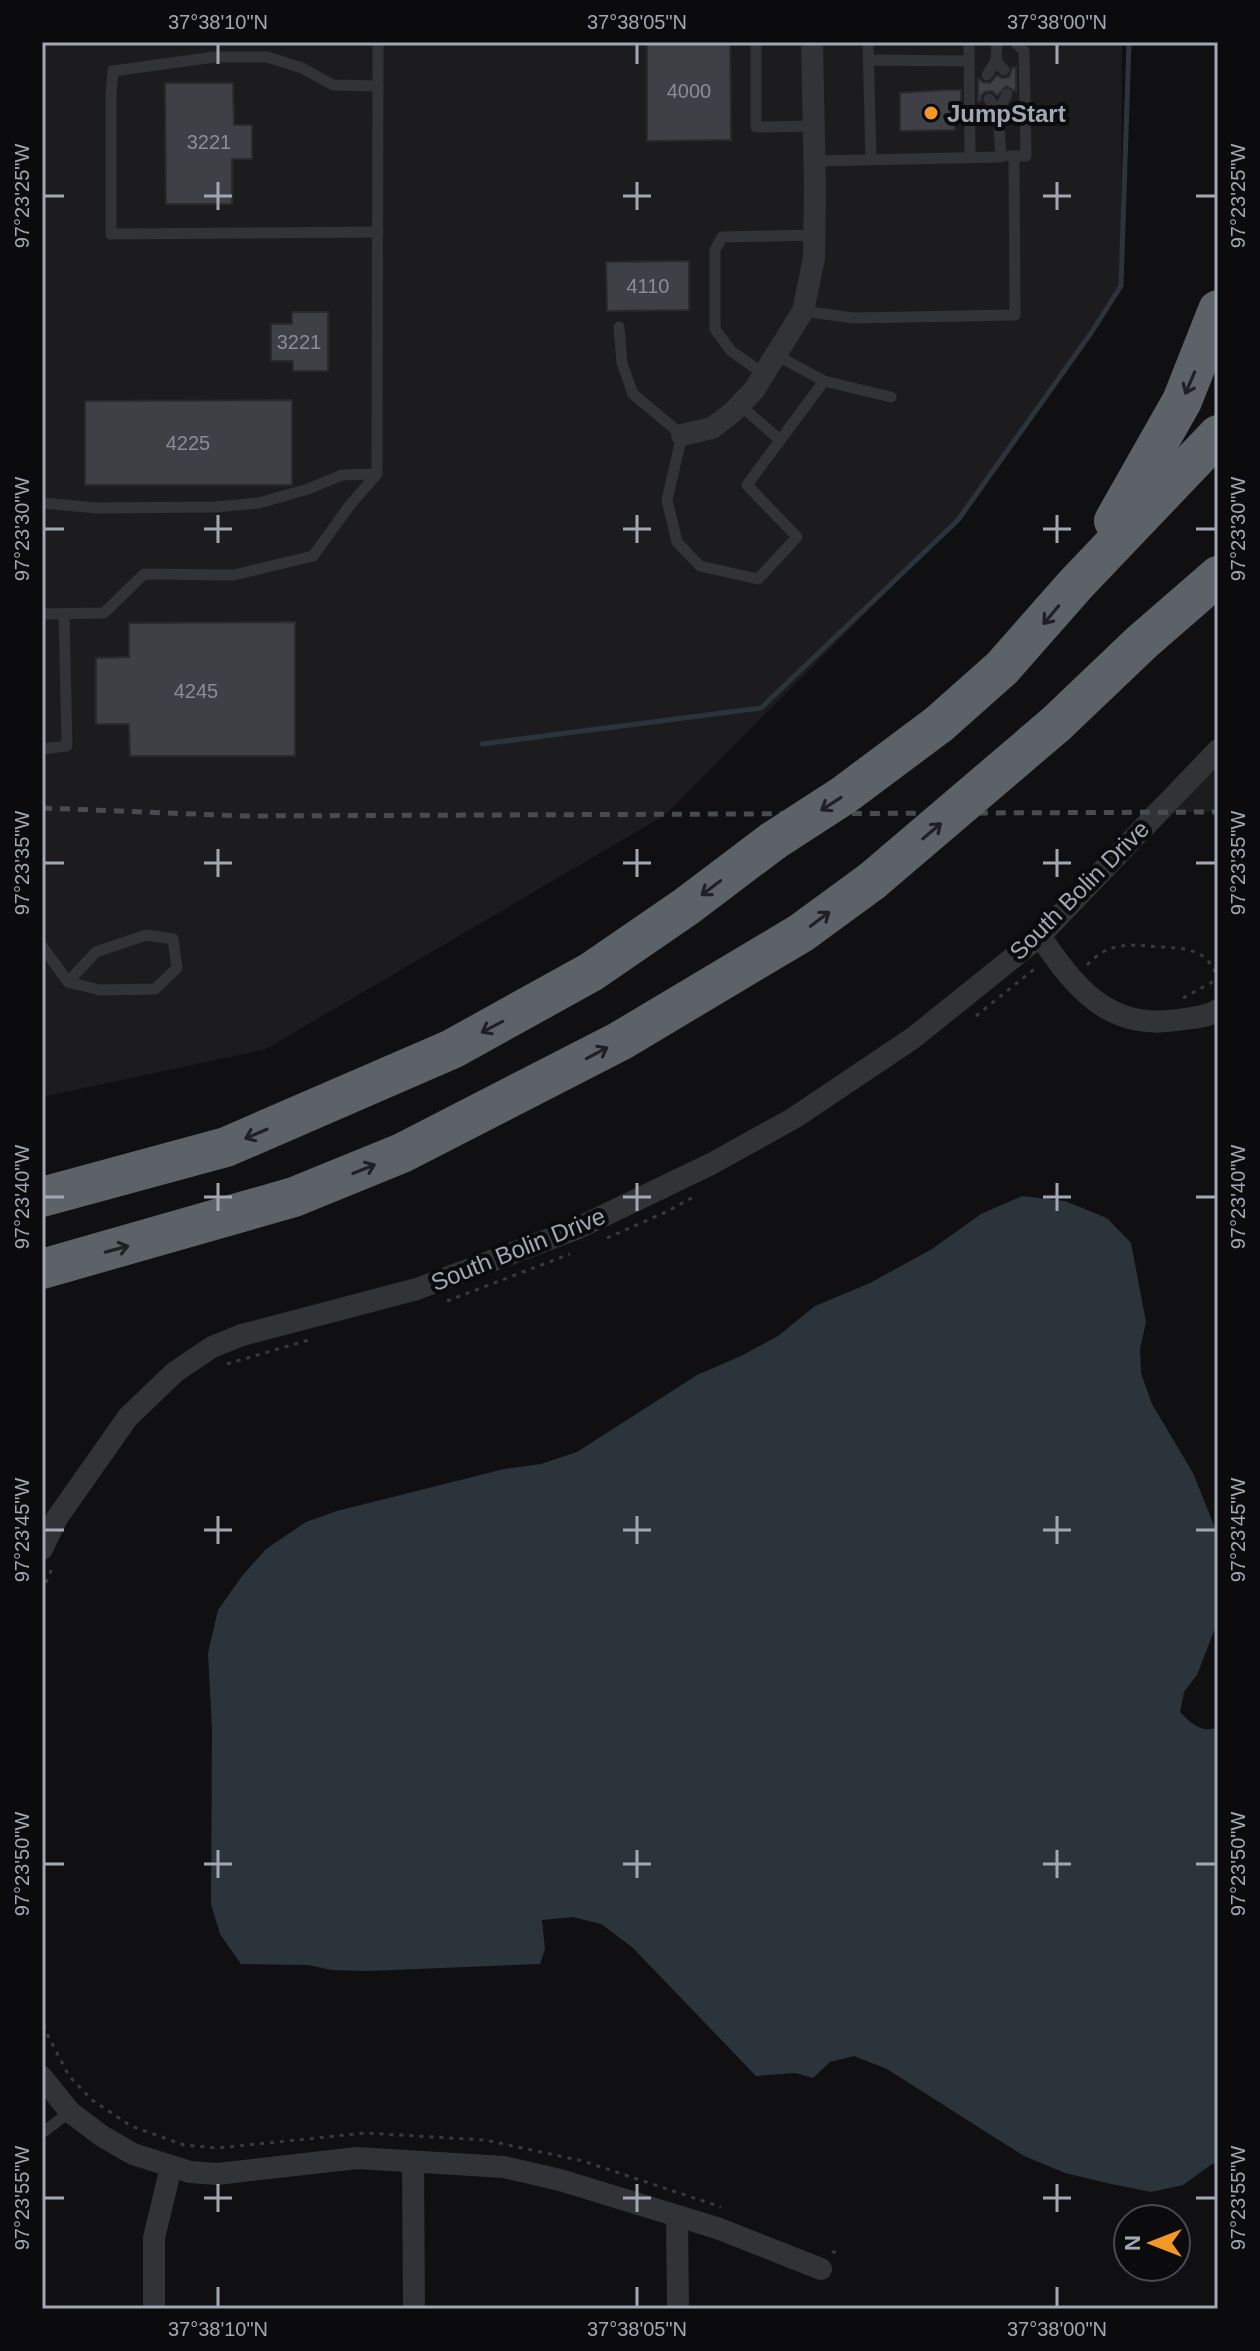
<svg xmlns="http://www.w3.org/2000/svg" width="1260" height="2351" viewBox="0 0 1260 2351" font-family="Arial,sans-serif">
<rect width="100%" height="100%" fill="#101012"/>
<g fill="#1c1c1f">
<path d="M42 42H1122L1121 286 1091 333 958 520 665 815 266 1049 42 1097Z"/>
<path d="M1218 742V812H1141Z"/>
</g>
<path fill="#2a343a" d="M1022 1196 1065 1201 1107 1218 1131 1243 1146 1322 1140 1349 1141 1373 1152 1404 1193 1473 1217 1533 1216 1626 1197 1675 1184 1692 1180 1712C1191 1723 1201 1734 1218 1727V2164H1212L1183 2185 1151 2192 1111 2184 1065 2173 1024 2156 887 2069 854 2056 830 2062 813 2078 795 2073 756 2076 632 1947 601 1924 573 1917 542 1920 545 1949 540 1964 368 1971 332 1970 308 1965 241 1964 220 1934 211 1904 212 1729 208 1653 218 1610 242 1576 266 1549 306 1522 337 1511 504 1469 541 1464 577 1452 697 1375 741 1356 778 1336 815 1306 870 1283 932 1249 981 1214Z"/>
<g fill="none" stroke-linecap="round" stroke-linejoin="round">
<path stroke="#2a343a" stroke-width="5" d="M482 744 761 708 958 520 1091 333 1121 286 1129 42"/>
</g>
<g fill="#3f4045" stroke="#2a2a2e" stroke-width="2">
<path d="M647 42H730L731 140 647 141Z"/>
<path d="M1016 67V92L1006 86 997 96 992 91 985 92 981 96V101L978 102V78L983 82 990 83 997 75 1002 78 1009 77 1012 68Z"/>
<path d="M165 83H233L234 125H252V159H232V204H166Z"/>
<path d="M943 90H961V107L954 109 955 130 900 131V93Z"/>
<path d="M689 261V310L607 311 606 262Z"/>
<path d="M292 312H328V371H293V361H271V324H292Z"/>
<path d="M292 400V485H85V401Z"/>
<path d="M295 622V756H130L129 724H96V658L129 657V623Z"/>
</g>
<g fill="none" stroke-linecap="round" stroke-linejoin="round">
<g stroke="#373a3e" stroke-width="3" stroke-dasharray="4 6" stroke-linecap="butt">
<path d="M1087 965C1110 940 1132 945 1162 947 1176 948 1192 948 1204 957 1210 962 1214 970 1218 977"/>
<path d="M1183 998 1218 979"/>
<path d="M976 1016 1038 966"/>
<path d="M607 1238 666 1212 697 1195"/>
<path d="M447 1301 570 1254"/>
<path d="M227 1364 312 1339"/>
<path d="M42 1592 53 1566"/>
<path d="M42 2015 45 2030 69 2076 92 2100 131 2126 184 2145 218 2148 365 2133 485 2140 583 2161 721 2207"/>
<path d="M832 2251 840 2255"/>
</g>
<g stroke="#313337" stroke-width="11">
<path d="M756 42V127L814 126"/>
<path d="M868 42 871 160"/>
<path d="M969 42 970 157"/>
<path d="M868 60 969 61"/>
<path d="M996 61 997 42"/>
<path d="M987 75 996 61 1004 70"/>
<path d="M989 99 998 113 1007 94"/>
<path d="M1009 156H1026L1024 51 1015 42"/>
<path d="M815 161 1001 157 998 113"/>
<path d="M378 232 111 234V94L113 71 214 57H267L302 68 333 85 378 86"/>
<path d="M803 311 854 318 1015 315 1014 156"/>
<path d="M619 327 622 363 633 394 682 435 667 500 677 542 700 566 758 579 797 537 747 485 824 381 776 355"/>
<path d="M764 374 731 351 715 329V250L722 237 814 235"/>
<path d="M824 381 891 397"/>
<path d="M740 405 780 440"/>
<path d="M42 503 97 508 215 507 259 503 308 489 342 475 377 474"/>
<path d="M42 614 104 613 144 574 234 575 313 556 350 505 377 474 378 42"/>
<path d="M42 749 67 746 64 614"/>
<path d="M42 946 68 982 100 990 155 989 177 968 173 939 146 935 96 952 68 982"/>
<path d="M42 2133 70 2112"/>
</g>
<g stroke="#313337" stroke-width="22">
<path d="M682 435 712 428 733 412 754 390 803 311 814 258 815 187 812 42"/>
<path d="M1040 936C1074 986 1108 1031 1177 1020 1190 1018 1206 1018 1218 1010"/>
<path d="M42 1549 57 1518 128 1417 175 1372 212 1347 242 1335 417 1289 576 1229 711 1164 794 1118 913 1038 1040 936 1218 750"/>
<path d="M42 2077 70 2112 102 2136 133 2154 190 2172 217 2174 357 2158 504 2167 560 2180 717 2228 821 2269"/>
<path d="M413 2162 414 2309"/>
<path d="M677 2216 678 2309"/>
<path d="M154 2309V2238L171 2167"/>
</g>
<g stroke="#5d6168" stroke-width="40">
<path d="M1114 521 1182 401 1218 310"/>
<path d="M939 724 1002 668 1076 584 1218 435"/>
<path d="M1056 724 1142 642 1218 576"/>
<path d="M42 1197 226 1147 452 1049 591 972 687 906 773 841"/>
<path d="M42 1269 294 1197 402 1153 620 1041 801 933 872 881"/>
</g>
<path stroke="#484b50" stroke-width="5" stroke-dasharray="10 8" stroke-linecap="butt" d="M42 808 244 816 1218 812"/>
<g stroke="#5d6168" stroke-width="40">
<path d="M773 841 844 795 939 724"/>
<path d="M872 881 1056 724"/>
</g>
</g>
<defs><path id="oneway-shaft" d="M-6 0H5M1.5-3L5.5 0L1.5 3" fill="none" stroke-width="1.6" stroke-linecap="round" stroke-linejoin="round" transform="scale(2)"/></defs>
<g stroke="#202024">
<use href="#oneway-shaft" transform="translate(1190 383) rotate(113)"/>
<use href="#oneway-shaft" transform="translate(1051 615) rotate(130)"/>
<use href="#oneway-shaft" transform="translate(831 804) rotate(147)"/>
<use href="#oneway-shaft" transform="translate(932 831) rotate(-40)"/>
<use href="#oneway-shaft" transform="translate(711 888) rotate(143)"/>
<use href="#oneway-shaft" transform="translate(820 919) rotate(-37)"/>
<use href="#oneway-shaft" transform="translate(492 1027) rotate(152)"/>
<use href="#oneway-shaft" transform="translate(597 1053) rotate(-28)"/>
<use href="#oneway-shaft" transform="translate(256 1134) rotate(157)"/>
<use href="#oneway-shaft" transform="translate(364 1169) rotate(-22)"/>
<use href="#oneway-shaft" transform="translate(117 1249) rotate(-15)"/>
</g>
<path fill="none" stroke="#a1a8b3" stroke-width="3" d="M218 44V64M637 44V64M1057 44V64M218 182V210M637 182V210M1057 182V210M44 196H64M204 196H232M623 196H651M1043 196H1071M1196 196H1216M218 515V543M637 515V543M1057 515V543M44 529H64M204 529H232M623 529H651M1043 529H1071M1196 529H1216M218 849V877M637 849V877M1057 849V877M44 863H64M204 863H232M623 863H651M1043 863H1071M1196 863H1216M218 1183V1211M637 1183V1211M1057 1183V1211M44 1197H64M204 1197H232M623 1197H651M1043 1197H1071M1196 1197H1216M218 1516V1544M637 1516V1544M1057 1516V1544M44 1530H64M204 1530H232M623 1530H651M1043 1530H1071M1196 1530H1216M218 1850V1878M637 1850V1878M1057 1850V1878M44 1864H64M204 1864H232M623 1864H651M1043 1864H1071M1196 1864H1216M218 2184V2212M637 2184V2212M1057 2184V2212M44 2198H64M204 2198H232M623 2198H651M1043 2198H1071M1196 2198H1216M218 2287V2307M637 2287V2307M1057 2287V2307"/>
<circle fill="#f39726" stroke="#0b0b0d" stroke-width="3" cx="931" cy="113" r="8"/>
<g text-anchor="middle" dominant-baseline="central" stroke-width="8" stroke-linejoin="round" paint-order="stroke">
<g font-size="20" fill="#888e98">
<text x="689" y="91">4000</text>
<text x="209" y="142">3221</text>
<text x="648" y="286">4110</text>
<text x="299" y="342">3221</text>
<text x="188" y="443">4225</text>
<text x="196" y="691">4245</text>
</g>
<g font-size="24" font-weight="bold" fill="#a1a8b3" stroke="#0b0b0d" text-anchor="start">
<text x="947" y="113">JumpStart</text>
</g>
<g font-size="24" fill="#a1a8b3" stroke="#0b0b0d">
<text transform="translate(1079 890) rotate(-45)">South Bolin Drive</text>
<text transform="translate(518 1249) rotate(-22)">South Bolin Drive</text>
</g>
</g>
<rect width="1260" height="2351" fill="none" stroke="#0b0b0d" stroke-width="88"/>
<g transform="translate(1152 2243) rotate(270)"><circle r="38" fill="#0b0b0d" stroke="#474a4f" stroke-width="2"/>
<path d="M0-6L14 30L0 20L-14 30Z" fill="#f39726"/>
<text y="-12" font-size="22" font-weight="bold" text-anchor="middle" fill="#a1a8b3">N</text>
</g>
<rect x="44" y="44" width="1172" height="2263" fill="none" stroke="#a1a8b3" stroke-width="3"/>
<g font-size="20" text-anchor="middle" fill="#a1a8b3">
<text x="218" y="29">37°38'10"N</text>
<text x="637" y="29">37°38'05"N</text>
<text x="1057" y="29">37°38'00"N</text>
<text transform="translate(1238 196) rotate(-90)" y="7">97°23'25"W</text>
<text transform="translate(22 196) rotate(-90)" y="7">97°23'25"W</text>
<text transform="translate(1238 529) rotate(-90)" y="7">97°23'30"W</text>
<text transform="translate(22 529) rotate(-90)" y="7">97°23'30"W</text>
<text transform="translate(1238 863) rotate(-90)" y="7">97°23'35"W</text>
<text transform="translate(22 863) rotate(-90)" y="7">97°23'35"W</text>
<text transform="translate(22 1197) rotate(-90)" y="7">97°23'40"W</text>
<text transform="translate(1238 1197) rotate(-90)" y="7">97°23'40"W</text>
<text transform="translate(22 1530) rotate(-90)" y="7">97°23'45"W</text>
<text transform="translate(1238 1530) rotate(-90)" y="7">97°23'45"W</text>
<text transform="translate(22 1864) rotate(-90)" y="7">97°23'50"W</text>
<text transform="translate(1238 1864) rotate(-90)" y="7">97°23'50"W</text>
<text transform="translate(22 2198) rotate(-90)" y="7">97°23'55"W</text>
<text transform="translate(1238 2198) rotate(-90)" y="7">97°23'55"W</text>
<text x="218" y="2336">37°38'10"N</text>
<text x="637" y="2336">37°38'05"N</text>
<text x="1057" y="2336">37°38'00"N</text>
</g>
</svg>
